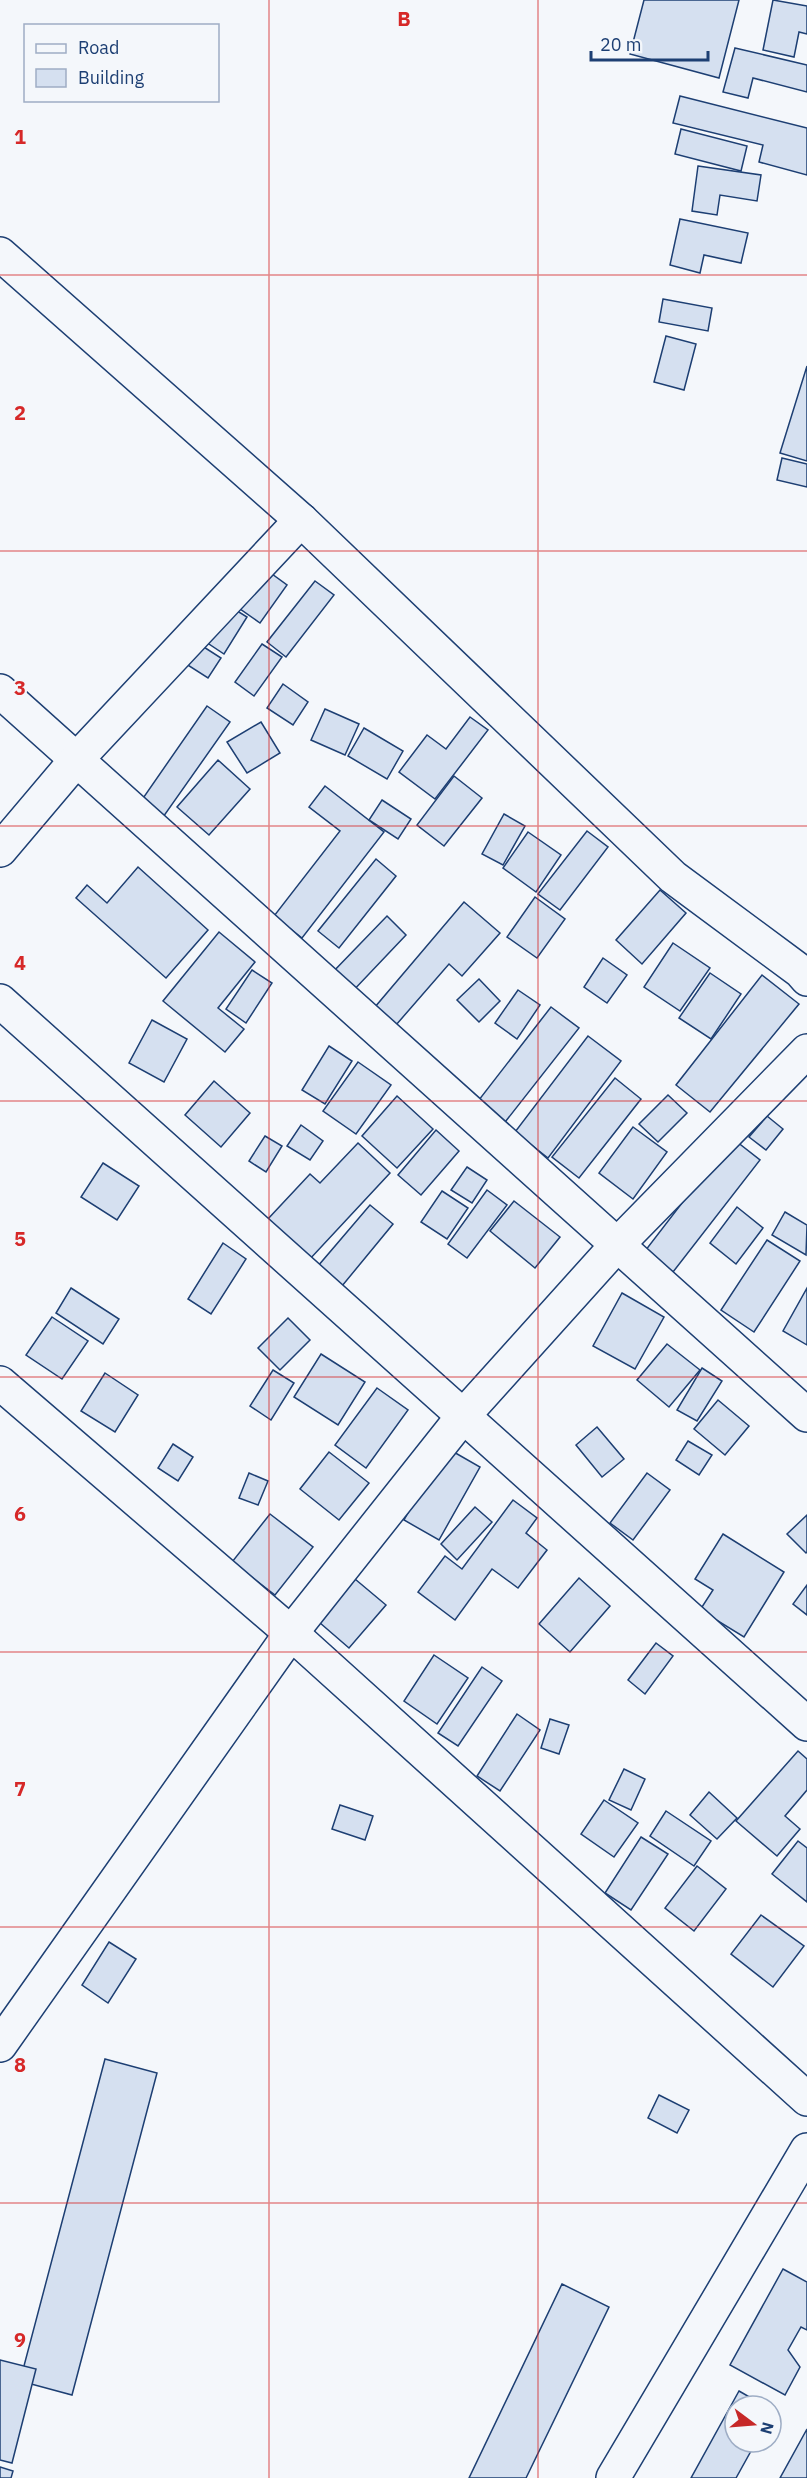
<svg xmlns="http://www.w3.org/2000/svg" width="807" height="2478" viewBox="0 0 807 2478" font-family="'IBM Plex Sans',sans-serif">
<rect width="100%" height="100%" fill="#f4f7fb"/>
<g fill="#d5e0f0" stroke="#1d3f73" stroke-width="1.5">
<path d="M644 0H739L719 78 630 54Z"/>
<path d="M773 0 807 6V34L799 32 794 57 763 50Z"/>
<path d="M735 48 807 65V92L753 78 748 98 723 92Z"/>
<path d="M680 96 807 128V175L759 162 763 145 673 123Z"/>
<path d="M681 129 747 146 741 171 675 154Z"/>
<path d="M698 166 761 175 757 201 720 195 717 215 692 211Z"/>
<path d="M680 219 748 233 741 263 704 255 700 273 670 265Z"/>
<path d="M663 299 712 308 708 331 659 322Z"/>
<path d="M666 336 696 344 684 390 654 382Z"/>
<path d="M807 366V461L780 453Z"/>
<path d="M782 458 807 464V487L777 480Z"/>
<path d="M261 566 287 585 260 623 233 604Z"/>
<path d="M315 581 334 595 286 657 267 642Z"/>
<path d="M226 604 247 617 224 654 203 640Z"/>
<path d="M196 642 221 658 208 678 183 662Z"/>
<path d="M262 644 282 657 254 696 235 682Z"/>
<path d="M283 684 308 702 293 725 267 708Z"/>
<path d="M207 706 230 722 161 820 139 804Z"/>
<path d="M325 709 359 724 345 755 311 740Z"/>
<path d="M470 717 488 730 435 799 399 772 427 735 446 749Z"/>
<path d="M261 722 280 753 247 773 227 742Z"/>
<path d="M364 728 403 751 387 779 348 756Z"/>
<path d="M218 760 250 789 209 835 177 807Z"/>
<path d="M454 776 482 798 444 846 417 825Z"/>
<path d="M325 786 384 832 302 938 274 916 340 831 309 807Z"/>
<path d="M382 800 411 819 398 839 369 820Z"/>
<path d="M504 814 525 826 503 865 482 854Z"/>
<path d="M587 831 608 847 560 910 538 894Z"/>
<path d="M528 832 561 855 536 892 503 868Z"/>
<path d="M376 859 396 876 339 948 318 931Z"/>
<path d="M138 867 208 930 166 978 76 898 87 885 107 903Z"/>
<path d="M660 890 686 913 642 964 616 940Z"/>
<path d="M535 897 565 919 537 958 507 937Z"/>
<path d="M464 902 500 933 462 976 449 964 396 1025 375 1007Z"/>
<path d="M387 916 406 935 350 994 330 975Z"/>
<path d="M219 932 255 962 218 1008 244 1029 225 1052 163 1001Z"/>
<path d="M673 943 710 968 680 1011 644 987Z"/>
<path d="M603 958 627 975 607 1003 584 987Z"/>
<path d="M252 970 272 983 246 1023 226 1009Z"/>
<path d="M710 973 741 994 711 1039 679 1018Z"/>
<path d="M762 975 799 1004 710 1112 676 1085Z"/>
<path d="M479 979 500 1001 479 1022 457 1000Z"/>
<path d="M518 990 540 1005 517 1039 495 1023Z"/>
<path d="M551 1007 579 1028 502 1126 475 1105Z"/>
<path d="M152 1020 187 1039 164 1082 129 1063Z"/>
<path d="M588 1036 621 1061 548 1158 515 1132Z"/>
<path d="M329 1046 352 1061 325 1104 302 1090Z"/>
<path d="M358 1062 391 1085 356 1134 323 1111Z"/>
<path d="M615 1078 641 1099 579 1178 552 1157Z"/>
<path d="M214 1081 250 1113 221 1147 185 1115Z"/>
<path d="M668 1095 687 1113 658 1142 639 1124Z"/>
<path d="M397 1096 433 1129 397 1168 362 1136Z"/>
<path d="M767 1116 783 1129 766 1150 749 1137Z"/>
<path d="M301 1125 323 1141 310 1160 287 1146Z"/>
<path d="M633 1127 667 1152 633 1199 599 1173Z"/>
<path d="M436 1130 459 1151 421 1195 398 1175Z"/>
<path d="M265 1136 282 1146 266 1172 249 1161Z"/>
<path d="M732 1138 760 1160 673 1272 645 1251Z"/>
<path d="M358 1143 390 1173 309 1260 267 1220 310 1174 320 1183Z"/>
<path d="M103 1163 139 1186 117 1220 81 1197Z"/>
<path d="M467 1167 487 1180 472 1203 451 1190Z"/>
<path d="M487 1190 507 1205 467 1258 448 1244Z"/>
<path d="M442 1191 468 1208 447 1239 421 1222Z"/>
<path d="M514 1201 560 1237 535 1268 490 1231Z"/>
<path d="M370 1205 393 1224 342 1286 318 1266Z"/>
<path d="M737 1207 763 1228 736 1264 710 1243Z"/>
<path d="M785 1212 807 1225 806 1255 772 1235Z"/>
<path d="M767 1240 800 1261 754 1332 721 1310Z"/>
<path d="M223 1243 246 1259 211 1314 188 1299Z"/>
<path d="M71 1288 119 1319 103 1344 56 1313Z"/>
<path d="M807 1288V1345L783 1331Z"/>
<path d="M622 1293 664 1317 635 1369 593 1346Z"/>
<path d="M52 1317 88 1341 62 1379 26 1355Z"/>
<path d="M288 1318 310 1340 280 1370 258 1348Z"/>
<path d="M667 1344 700 1370 669 1407 637 1380Z"/>
<path d="M321 1354 365 1382 338 1425 294 1397Z"/>
<path d="M702 1368 722 1381 697 1421 677 1410Z"/>
<path d="M273 1370 294 1383 271 1420 250 1406Z"/>
<path d="M105 1373 138 1395 115 1432 81 1411Z"/>
<path d="M377 1388 408 1410 366 1468 335 1445Z"/>
<path d="M718 1400 749 1426 725 1455 694 1429Z"/>
<path d="M597 1427 624 1459 602 1477 576 1445Z"/>
<path d="M688 1441 712 1455 699 1475 676 1460Z"/>
<path d="M173 1444 193 1457 178 1481 158 1468Z"/>
<path d="M445 1447 480 1467 439 1540 404 1520Z"/>
<path d="M329 1452 369 1483 339 1520 300 1489Z"/>
<path d="M249 1473 268 1481 258 1505 239 1498Z"/>
<path d="M647 1473 670 1490 633 1540 610 1523Z"/>
<path d="M513 1500 537 1518 526 1533 547 1550 518 1588 492 1569 455 1620 418 1592 445 1556 462 1569Z"/>
<path d="M475 1507 492 1522 457 1560 441 1544Z"/>
<path d="M270 1514 313 1547 275 1595 232 1562Z"/>
<path d="M807 1515V1552L806 1553 787 1534Z"/>
<path d="M723 1534 784 1572 744 1637 700 1610 713 1590 695 1579Z"/>
<path d="M349 1574 386 1605 349 1648 312 1616Z"/>
<path d="M579 1578 610 1606 570 1652 539 1624Z"/>
<path d="M807 1585V1615L793 1604Z"/>
<path d="M656 1643 673 1656 645 1694 628 1680Z"/>
<path d="M434 1655 468 1678 437 1724 404 1701Z"/>
<path d="M482 1667 502 1681 458 1746 438 1733Z"/>
<path d="M517 1714 540 1730 500 1791 477 1776Z"/>
<path d="M550 1719 569 1725 559 1754 541 1748Z"/>
<path d="M798 1751 807 1759V1790L785 1816 800 1829 777 1856 736 1821Z"/>
<path d="M624 1769 645 1779 631 1810 609 1800Z"/>
<path d="M709 1792 737 1818 717 1839 690 1815Z"/>
<path d="M604 1800 638 1823 614 1857 581 1834Z"/>
<path d="M340 1805 373 1816 365 1840 332 1829Z"/>
<path d="M666 1811 711 1841 694 1866 650 1836Z"/>
<path d="M641 1837 668 1854 631 1910 605 1893Z"/>
<path d="M798 1841 807 1848V1902L772 1874Z"/>
<path d="M697 1866 726 1889 694 1931 665 1908Z"/>
<path d="M761 1915 804 1946 773 1987 731 1954Z"/>
<path d="M109 1942 136 1959 108 2003 82 1985Z"/>
<path d="M105 2059 157 2073 72 2395 20 2381Z"/>
<path d="M659 2095 689 2110 677 2133 648 2118Z"/>
<path d="M783 2269 807 2282V2330L801 2327 788 2350 800 2367 785 2395 730 2365Z"/>
<path d="M562 2284 609 2307 526 2478H469Z"/>
<path d="M0 2360 36 2369 12 2463 0 2460Z"/>
<path d="M739 2391 765 2406H735V2442H756L736 2478H691Z"/>
<path d="M807 2429V2478H780Z"/>
<path d="M0 2467 13 2471 11 2478H0Z"/>
</g>
<g fill="none" stroke-linecap="round" stroke-linejoin="round">
<g stroke="#1d3f73" stroke-width="36">
<g id="street">
<path d="M0 254 301 520 673 877 800 971 807 979"/>
<path d="M0 691 807 1415"/>
<path d="M0 850 77 759 301 520"/>
<path d="M0 1001 807 1724"/>
<path d="M0 1383 291 1633 807 2099"/>
<path d="M0 2045 291 1633 464 1415 617 1245 807 1051"/>
<path d="M613 2478 807 2150"/>
</g>
</g>
<use href="#street" stroke="#f4f7fb" stroke-width="33"/>
</g>
<path fill="none" stroke="#d62828" stroke-width="1.5" stroke-opacity="0.55" d="M269 0V2478M538 0V2478M0 275H807M0 551H807M0 826H807M0 1101H807M0 1377H807M0 1652H807M0 1927H807M0 2203H807"/>
<g font-size="20" text-anchor="middle" font-weight="bold" fill="#d62828" stroke="#f4f7fb" stroke-width="4.5" stroke-linejoin="round" paint-order="stroke">
<text x="404" y="26">B</text>
<text x="20" y="144">1</text>
<text x="20" y="420">2</text>
<text x="20" y="695">3</text>
<text x="20" y="970">4</text>
<text x="20" y="1246">5</text>
<text x="20" y="1521">6</text>
<text x="20" y="1796">7</text>
<text x="20" y="2072">8</text>
<text x="20" y="2347">9</text>
</g>
<rect x="24" y="24" width="195" height="78" fill="#f4f7fb" stroke="#9eadc5" stroke-width="1.5"/>
<rect x="36" y="44" width="30" height="9" fill="#f4f7fb" stroke="#9eadc5" stroke-width="1.5"/>
<text x="78" y="54" font-size="18" fill="#1d3f73">Road</text>
<rect x="36" y="69" width="30" height="18" fill="#d5e0f0" stroke="#9eadc5" stroke-width="1.5"/>
<text x="78" y="84" font-size="18" fill="#1d3f73">Building</text>
<g transform="translate(753 2424) rotate(106)"><circle r="28" fill="#f4f7fb" stroke="#9eadc5" stroke-width="1.5"/>
<path d="M0-4.5L10 22L0 15L-10 22Z" fill="#c62828"/>
<text y="-9" font-size="16" font-weight="bold" text-anchor="middle" fill="#1d3f73">N</text>
</g>
<path d="M591 51v9h117v-9" fill="none" stroke="#1d3f73" stroke-width="3"/>
<text x="600" y="51" font-size="18" fill="#1d3f73" stroke="#f4f7fb" stroke-width="4.5" paint-order="stroke">20 m</text>
</svg>
